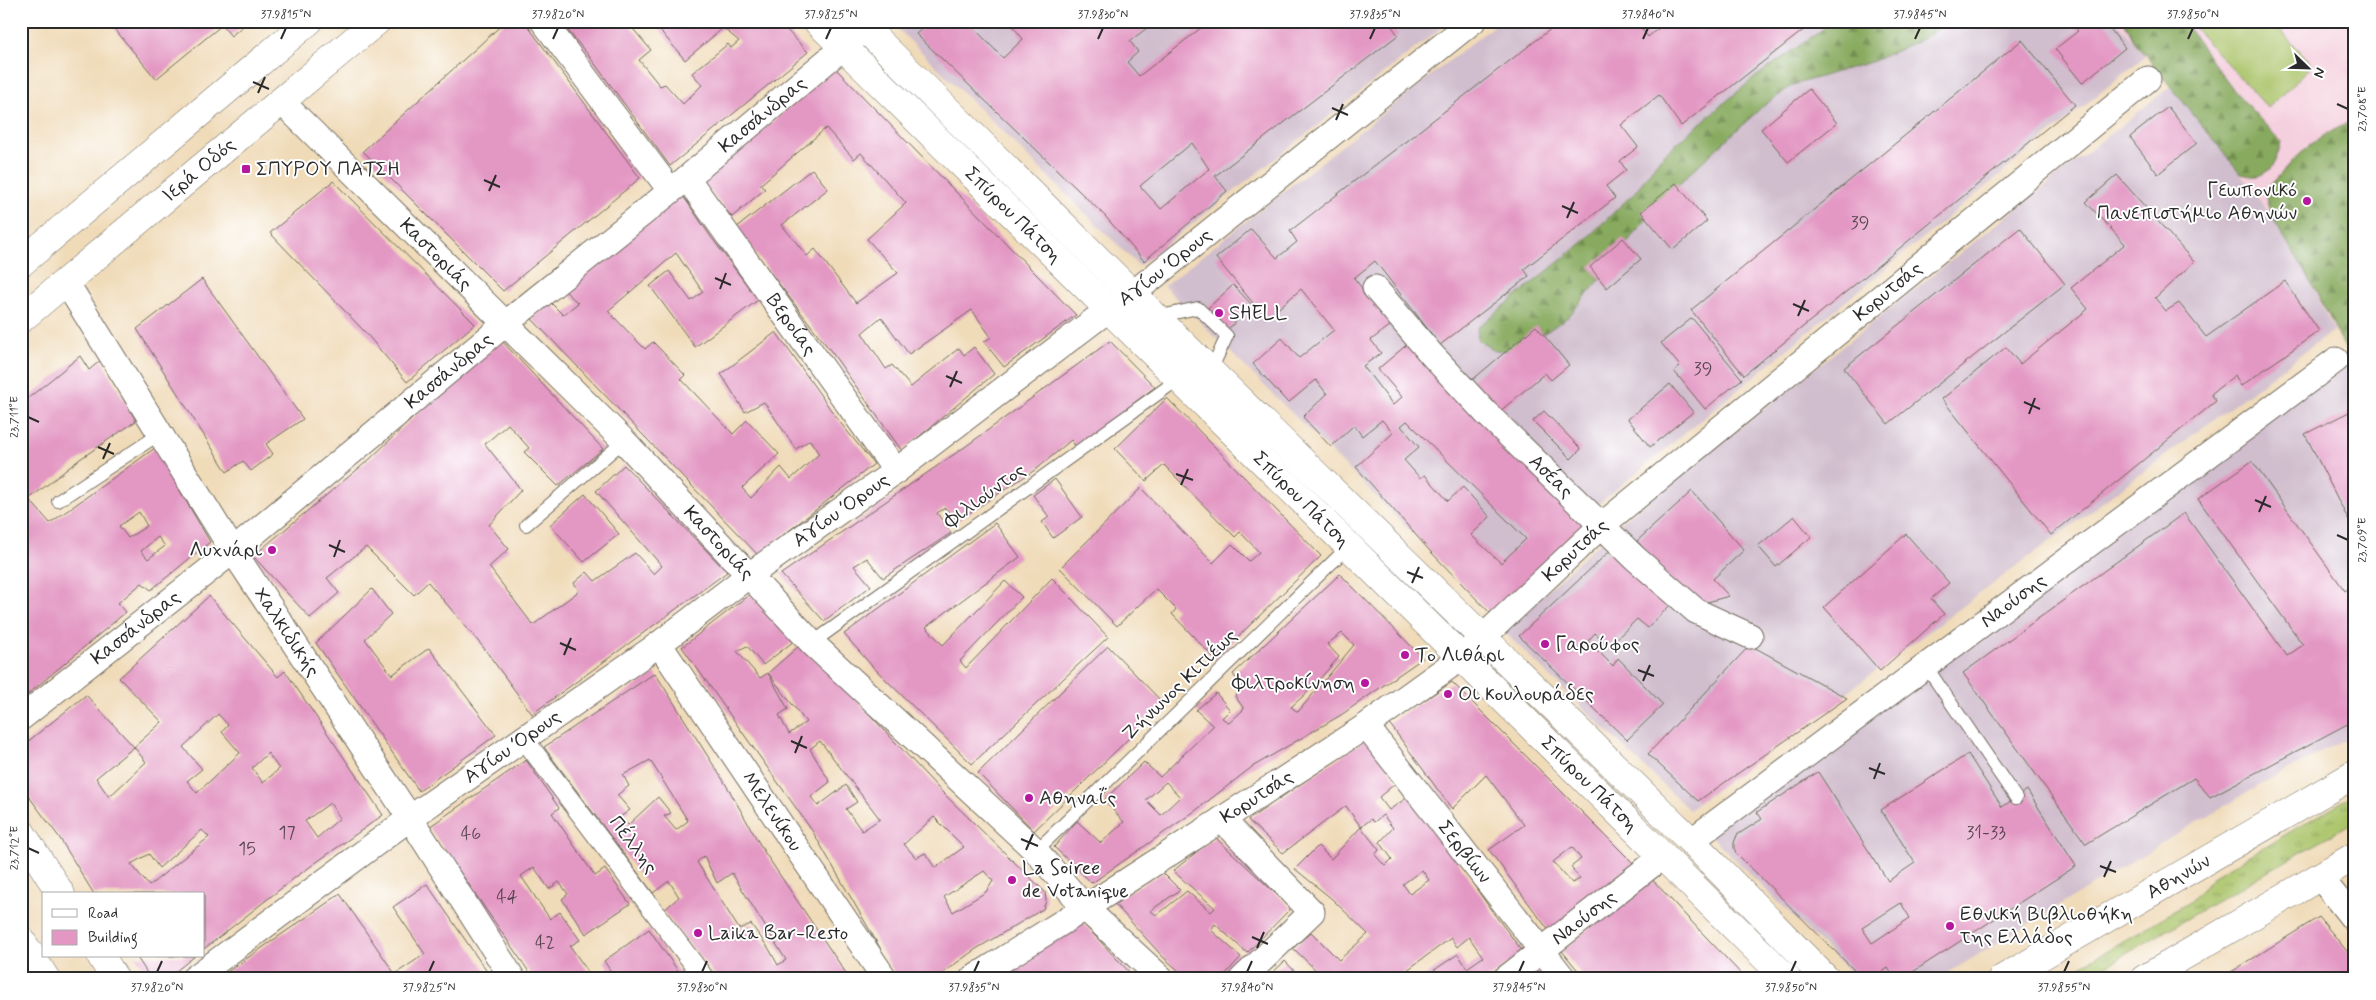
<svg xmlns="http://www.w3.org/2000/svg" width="2376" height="1000" viewBox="0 0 2376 1000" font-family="Mynerve,sans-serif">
<defs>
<pattern id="grass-tufts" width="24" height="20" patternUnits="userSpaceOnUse" patternTransform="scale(1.25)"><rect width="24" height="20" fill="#abc46a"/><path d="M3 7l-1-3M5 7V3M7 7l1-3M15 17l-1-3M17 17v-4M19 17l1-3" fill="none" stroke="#8b9f57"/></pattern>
<pattern id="forest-firs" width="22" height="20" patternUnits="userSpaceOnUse" patternTransform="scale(1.25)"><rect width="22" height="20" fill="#88aa5e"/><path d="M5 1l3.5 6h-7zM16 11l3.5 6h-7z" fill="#6f8b4e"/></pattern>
</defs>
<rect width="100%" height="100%" fill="#fff"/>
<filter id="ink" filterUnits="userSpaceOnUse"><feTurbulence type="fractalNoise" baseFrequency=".02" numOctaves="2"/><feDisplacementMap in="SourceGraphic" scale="10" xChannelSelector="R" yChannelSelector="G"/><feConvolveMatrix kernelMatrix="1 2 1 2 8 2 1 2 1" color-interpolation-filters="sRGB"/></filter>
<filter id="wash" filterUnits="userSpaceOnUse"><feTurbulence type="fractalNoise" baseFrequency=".0096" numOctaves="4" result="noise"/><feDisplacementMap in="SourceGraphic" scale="20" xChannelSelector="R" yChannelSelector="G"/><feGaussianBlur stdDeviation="1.12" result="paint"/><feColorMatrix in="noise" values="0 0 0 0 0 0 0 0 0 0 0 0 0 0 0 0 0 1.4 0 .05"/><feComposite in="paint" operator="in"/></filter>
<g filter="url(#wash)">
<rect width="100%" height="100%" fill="#f0dbb9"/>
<path fill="#f4cfdd" d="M2116 21H2355V369L2303 268 2279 227 2241 174 2181 98Z"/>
<g fill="#d0bdcd">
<path d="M890 21H1450L1139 266Z"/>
<path d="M1500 21H2116L2145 56 1580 519 1485 605 1164 286Z"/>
<path d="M2171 86 2214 138 2279 227 2303 268 2334 330 1689 810 1503 631 1625 519Z"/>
<path d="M2349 356 2355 369V734L2257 787 2182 831 1938 979H1857L1705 830 2012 598Z"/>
</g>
<path fill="url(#grass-tufts)" stroke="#6b784a" d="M2355 794V821L2083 979H2059L2191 901 2214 876Z"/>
<g fill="url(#forest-firs)" stroke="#5a6a44">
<path d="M1834 21H1951L1924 38 1874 61 1793 85 1762 107 1690 173 1635 232 1604 275 1568 317 1536 339 1514 351 1493 350 1478 340 1477 328 1582 243 1635 192 1661 157 1704 120 1754 78Z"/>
<path d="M2124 21H2183L2231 87 2281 142C2278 155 2273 174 2257 176 2253 177 2246 175 2241 174L2134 41Z"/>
<path d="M2355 119V369C2338 334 2321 299 2302 266 2289 244 2267 217 2265 191L2301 152 2323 136Z"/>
</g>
<path fill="#abc46a" stroke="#6b784a" d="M2188 21H2272L2313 65 2268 108Z"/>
<g id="blocks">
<g fill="#e397c3" fill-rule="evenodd">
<path d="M108 21H249L231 36 222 25 156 79Z"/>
<path d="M506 21H524L640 178 503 291 363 151Z"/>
<path d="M560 21H630L628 23 651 50 639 60 660 86 665 84 683 104 702 85 692 73 728 44 731 48 739 41 723 28 685 60 652 21H778L808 52 670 166 589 56Z"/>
<path d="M931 21H967L1003 58 1023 39 1009 21H1156L1130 41 1138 52 1127 62 1139 76 1210 21H1388L1398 35 1215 176 1227 191 1144 261 1105 216 916 34ZM1192 143 1209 169 1161 209 1140 186Z"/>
<path d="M1561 21H1636L1648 37 1667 21H1815L1681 126 1659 95 1621 125 1638 147 1620 161 1626 170 1606 186 1615 198 1524 269 1529 276 1440 345 1375 261 1354 278 1391 325 1371 340 1381 353 1363 366 1393 405 1402 397 1378 369 1410 342 1586 524 1493 616 1429 550 1356 467 1393 433 1382 420 1362 436 1354 425 1331 447 1303 417 1327 394 1316 380 1288 403 1253 364 1282 338 1299 358 1334 330 1301 289 1266 319 1216 258 1251 229 1277 258 1297 242 1290 231ZM1407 421 1526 539 1501 563 1471 535 1490 517 1463 487 1448 501 1425 475 1420 478 1404 460 1419 447 1401 426Z"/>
<path d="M2070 21H2104L2125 48 2082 83 2055 49 2078 31Z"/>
<path d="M2022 40 2075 105 1744 375 1691 310Z"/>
<path d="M835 68 1076 315 1004 367 984 342 991 337 972 310 909 354 881 317 862 333 886 369 892 365 911 387 959 348 964 355 974 347 994 374 902 451 833 354 736 228 812 169 828 189 782 225 807 256 815 249 856 303 898 273 867 239 906 203 861 153 854 159 826 128 760 185 765 189 732 217 702 182Z"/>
<path d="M1809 89 1837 123 1788 162 1761 129Z"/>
<path d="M2168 107 2197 143 2158 174 2130 137Z"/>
<path d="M2117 175 2194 262 2155 298 2166 311 2179 303 2206 337 2285 281 2319 331 2241 386 2235 375 2211 394 2216 401 2051 535 1942 399 2006 347 2020 364 2088 309 2071 288 2125 244 2086 202Z"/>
<path d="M333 181 475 324 407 382 365 332 270 233Z"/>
<path d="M1676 183 1707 221 1673 250 1641 212Z"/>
<path d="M681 193 711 237 758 300 695 347 650 286 669 271 691 301 703 292 676 253 608 311 645 349 653 342 685 375 681 379 733 434 747 420 779 454 742 488 751 498 781 467 791 479 819 454 810 440 796 449 764 402 745 412 721 374 776 332 838 420 874 464 758 555 532 319 550 302 563 315 578 303 565 291Z"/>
<path d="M2020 228 2065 284 1888 424 1844 368Z"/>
<path d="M1623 238 1641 259 1607 288 1590 267Z"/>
<path d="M202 279 303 419 266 444 273 454 251 471 243 461 227 472 137 329Z"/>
<path d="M1233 285 1253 306 1227 330 1207 309Z"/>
<path d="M1692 318 1742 379 1705 409 1674 371 1680 366 1661 343Z"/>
<path d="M1536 326 1569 365 1551 380 1545 373 1498 413 1471 381Z"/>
<path d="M502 341 603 449 558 486 524 452 529 448 508 424 485 444 521 490 489 525 509 549 489 567 533 625 579 591 574 583 587 572 595 581 635 553 654 574 662 566 596 491 624 465 727 572 532 714 483 647 428 582 414 595 366 547 327 578 339 593 310 618 253 556 370 459 440 392Z"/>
<path d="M1110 341 1155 387 1076 447 1071 440 1038 468 957 521 945 508 937 513 951 533 883 578 867 558 854 566 871 586 824 621 781 574 969 444Z"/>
<path d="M80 356 89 370 101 360 136 421 80 459 29 499 50 523 155 448 210 542 151 590 142 583 118 603 126 612 21 700V404ZM139 512 147 526 128 538 119 526ZM158 537 165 546 148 559 141 551Z"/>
<path d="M1670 384 1693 412 1650 447 1628 419Z"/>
<path d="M1167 398 1321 556 1215 659 1172 614 1176 609 1156 589 1117 626 1060 568 1141 488 1213 563 1232 544 1249 561 1259 552 1240 532 1235 537 1164 465 1146 481 1115 449Z"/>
<path d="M2355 409V533L2305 434Z"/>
<path d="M1544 411 1581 449 1571 459 1533 421Z"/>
<path d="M2252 461 2345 591 2352 586 2355 590V720L2210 797 2194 778 2086 844 1963 673 2184 513 2287 656 2303 645 2198 499Z"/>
<path d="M1055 479 1082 517 1053 538 1042 522 1049 517 1033 495Z"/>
<path d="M1692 491 1744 550 1713 579 1729 596 1704 603 1689 600 1637 541Z"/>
<path d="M585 494 619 534 584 562 550 525Z"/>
<path d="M1794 516 1811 537 1776 567 1758 546Z"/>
<path d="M995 523 1020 557 926 627 943 645 1005 581 1022 597 960 661 966 668 1052 578 1108 637 972 764 872 666 844 634Z"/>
<path d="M1906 534 1949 583 1931 599 1944 614 1880 671 1824 607Z"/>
<path d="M1615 546 1673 602 1648 628 1637 619 1609 646 1595 633 1588 641 1613 666 1618 658 1663 705 1627 740 1519 636Z"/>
<path d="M1340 574 1423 658 1341 715 1252 767 1195 811 1092 883 1054 847 1077 821 1101 843 1124 822 1104 800 1144 762 1160 777 1213 726 1196 710 1216 693 1230 710 1222 718 1229 723 1244 709 1235 696 1242 687 1233 674ZM1342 633 1354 645 1298 712 1291 707 1310 690 1339 657 1327 644ZM1166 782 1180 797 1161 815 1146 800Z"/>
<path d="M372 589 391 614 365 639 392 675 429 648 496 735 419 791 316 643Z"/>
<path d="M750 594 794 641 763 665 747 646 737 651 760 678 768 673 788 709 779 715 789 734 806 722 768 673 800 645 842 685 940 790 1045 892 1046 901 1043 909 976 949 934 979H898L813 832 682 647ZM820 741 880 819 862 831 846 809 857 802 846 785 818 806 811 797 830 782 810 749ZM934 817 964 847 935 868 925 853 916 858 904 844ZM984 871 993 881 986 892 953 912 944 897Z"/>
<path d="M209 596 278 677 285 671 383 815 297 876 204 949V894H94L59 837 21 786V747L86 695 134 747 162 722 119 678ZM218 714 228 725 222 732 240 753 197 793 187 781 202 769 183 747ZM134 747 146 762 109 797 96 778ZM268 753 279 769 263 783 252 768ZM330 803 340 818 317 838 305 821ZM202 830 209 837 149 886 131 864 149 854 159 868Z"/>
<path d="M1750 645 1847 698 1698 801 1648 754Z"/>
<path d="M1108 646 1164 704 1034 831 978 773Z"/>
<path d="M655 673 728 788 763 850 850 979H787L782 972 774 979H718L663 911 679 897 669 881 653 893 544 747ZM650 760 688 821 676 830 664 816 671 813 658 797 628 825 620 817 630 810 617 795 629 786 623 775ZM704 856 717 883 732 873 786 960 778 965 769 949 751 924 739 929 697 862Z"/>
<path d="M1452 682 1633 863 1631 870 1550 932 1489 850 1524 825 1486 775 1452 809 1389 723ZM1572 847 1581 859 1571 867 1580 879 1572 883 1553 862Z"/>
<path d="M1369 737 1397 782 1379 797 1389 810 1411 795 1494 914 1524 953 1487 979H1421L1458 954 1467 968 1483 957 1469 937 1457 947 1451 938 1403 973 1407 979H1325L1293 948 1311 932 1339 960 1368 934 1332 899 1295 869 1318 846 1331 859 1361 827 1379 850 1375 855 1385 866 1392 859 1380 842 1393 828 1383 815 1374 822 1371 819 1361 827 1346 806 1283 853 1248 820ZM1422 870 1429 880 1410 894 1403 884Z"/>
<path d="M1968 754 2002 807 2027 790 2076 866 1902 979H1895L1888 968 1874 978 1865 979 1860 976 1736 853 1734 848V843L1737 835 1762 819 1757 812 1818 772 1888 881 1915 863 1881 810ZM1901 903 1910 918 1872 943 1862 928Z"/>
<path d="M526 760 559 808 552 813 595 876 605 869 630 904 586 934 562 899 568 894 559 882 549 889 534 867 521 876 550 919 560 912 580 940 570 946 591 976 588 979H534L429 827Z"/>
<path d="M1215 837 1291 908 1247 953 1215 924 1211 930 1241 957 1221 979H1188L1162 956 1112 901 1163 873 1180 890 1150 911 1157 915 1187 891 1211 912 1215 908 1173 871Z"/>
<path d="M1650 877 1688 918 1746 979H1585L1562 951Z"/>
<path d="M427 884 492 979H217L340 894 395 974 425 954 393 907Z"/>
<path d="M2319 917 2355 961V979H2220Z"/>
<path d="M1080 920 1136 979H993Z"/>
<path d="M649 929 676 968 684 979H616L604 961Z"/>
<path d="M136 956H195L166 979H151Z"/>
<path d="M1285 961 1302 979H1266L1269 976Z"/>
<path d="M1536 968 1543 979H1523Z"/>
</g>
</g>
</g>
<g filter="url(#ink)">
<use href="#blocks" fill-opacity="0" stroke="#70695d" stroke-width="1"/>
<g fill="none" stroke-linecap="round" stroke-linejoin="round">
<g stroke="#70695d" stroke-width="14">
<g id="service">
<path d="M1156 317 1198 308 1227 336 1210 372"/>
<path d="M58 501 161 433"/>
<path d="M526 525 624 441"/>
<path d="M812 643 1180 378"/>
<path d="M1925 665 2016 798"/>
<path d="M1036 851 1349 546"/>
</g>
</g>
<g stroke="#70695d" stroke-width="21">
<path id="pedestrian" d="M524 739 705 979"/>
</g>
<g stroke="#70695d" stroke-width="27">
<g id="minor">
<path d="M543 21 670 190"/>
<path id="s1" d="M281 101 624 441 812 643 1036 851 1085 908 1162 979"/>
<path id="s2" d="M687 178 896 471"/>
<path id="s3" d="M66 282 233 551 410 818 513 979"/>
<path id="s4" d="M1375 288 1432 355 1485 412 1635 558 1696 611 1750 636"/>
<path id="s5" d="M659 644 885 979"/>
<path id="s6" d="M21 718 233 551 505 324 687 178 859 34"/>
<path id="s7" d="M1366 726 1564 979"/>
<path d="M1222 819 1312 912 1242 979"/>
<path id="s8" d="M1691 841 2336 360"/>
<path d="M2320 877 2355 921"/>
<path id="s9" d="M193 979 410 818 659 644 748 576 896 471 1109 309 1132 294 1473 21"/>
<path id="s10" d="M972 979 1085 908 1366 726 1462 657 1602 525 2148 79"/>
<path id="s11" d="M1505 979 1663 856"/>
</g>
</g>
<g stroke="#70695d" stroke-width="29">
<g id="tertiary">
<path id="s12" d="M817 21 1787 979"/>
<path d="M858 21 1217 378 1691 841 1826 979"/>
</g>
</g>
<g stroke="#70695d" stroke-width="29">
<g id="secondary">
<path d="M21 263 309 21"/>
<path id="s13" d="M21 319 377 21"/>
<path d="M21 832 61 894"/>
<path d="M21 940 46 979"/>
<path d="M101 956 115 979"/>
</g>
</g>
<g stroke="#70695d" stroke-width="29">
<g id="trunk">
<path id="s14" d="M2002 979 2355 774"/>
<path d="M2144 979 2355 856"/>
</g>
</g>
<use href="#service" stroke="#fff" stroke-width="12"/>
<use href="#pedestrian" stroke="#fff" stroke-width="19"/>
<use href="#minor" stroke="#fff" stroke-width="25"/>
<use href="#tertiary" stroke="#fff" stroke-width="28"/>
<use href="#secondary" stroke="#fff" stroke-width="28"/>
<use href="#trunk" stroke="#fff" stroke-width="28"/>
</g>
</g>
<path fill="none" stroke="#2b2b2b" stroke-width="2" d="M281 39 286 28M553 39 558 28M826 39 831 28M1098 39 1103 28M1370 39 1375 28M1643 39 1648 28M1915 39 1920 28M2188 39 2193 28M253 82 269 89M258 93 265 77M2337 104 2348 109M1332 108 1348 115M1336 120 1343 104M484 180 500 187M489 191 496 175M1562 206 1578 213M1567 218 1574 202M715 278 731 285M720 289 726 273M1793 304 1809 311M1798 316 1805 300M946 376 962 383M950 387 957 371M2024 402 2040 409M2029 414 2035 398M28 417 39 422M98 447 114 454M103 459 110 443M1176 474 1193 480M1181 485 1188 469M2255 500 2271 507M2259 512 2266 496M2337 535 2348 540M329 545 345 552M334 557 340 540M1407 572 1423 578M1412 583 1419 567M560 643 576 650M564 655 571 638M1638 670 1654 676M1643 681 1650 665M791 741 807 748M795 753 802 736M1869 768 1885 774M1874 779 1880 763M1021 839 1038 846M28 848 39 853M1026 850 1033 834M2100 866 2116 872M2104 877 2111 861M1252 937 1268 944M1257 948 1264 932M157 972 162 961M429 972 434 961M702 972 707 961M974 972 979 961M1247 972 1252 961M1519 972 1524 961M1791 972 1796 961M2064 972 2069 961"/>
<g fill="#b5179e" stroke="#fff" stroke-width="2">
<rect x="241" y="164" width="10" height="10" rx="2.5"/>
<circle cx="2307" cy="201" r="5"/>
<circle cx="1219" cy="313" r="5"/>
<circle cx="272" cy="550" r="5"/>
<circle cx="1545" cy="644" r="5"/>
<circle cx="1405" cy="655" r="5"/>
<circle cx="1365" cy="683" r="5"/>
<circle cx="1448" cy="694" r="5"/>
<circle cx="1029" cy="798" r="5"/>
<circle cx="1012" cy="880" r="5"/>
<circle cx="1950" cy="926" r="5"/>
<circle cx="698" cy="933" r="5"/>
</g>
<g text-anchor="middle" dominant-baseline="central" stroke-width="4" stroke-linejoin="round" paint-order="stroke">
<g font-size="18" fill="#594651">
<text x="1860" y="223">39</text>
<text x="1703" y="369">39</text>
<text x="287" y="833">17</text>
<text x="1986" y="833">31-33</text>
<text x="471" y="834">46</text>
<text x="247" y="849">15</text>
<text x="507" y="897">44</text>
<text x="545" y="943">42</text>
</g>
<g font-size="20" fill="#2b2b2b" stroke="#fff">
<text stroke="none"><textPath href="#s6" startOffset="956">Κασσάνδρας</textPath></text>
<text stroke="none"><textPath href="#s13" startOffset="232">Ιερά Οδός</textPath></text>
<text stroke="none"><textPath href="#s12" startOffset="276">Σπύρου Πάτση</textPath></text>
<text stroke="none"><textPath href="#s1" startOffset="218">Καστοριάς</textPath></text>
<text stroke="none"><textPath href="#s9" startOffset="1205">Αγίου Όρους</textPath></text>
<text stroke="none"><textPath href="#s10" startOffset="1148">Κορυτσάς</textPath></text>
<text stroke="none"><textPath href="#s2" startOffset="180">Βεροίας</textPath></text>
<text stroke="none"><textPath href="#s6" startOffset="551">Κασσάνδρας</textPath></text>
<text stroke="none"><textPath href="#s4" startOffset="258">Ασέας</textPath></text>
<text transform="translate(985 496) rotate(-36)">Φιλιούντος</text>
<text stroke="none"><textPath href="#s12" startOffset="681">Σπύρου Πάτση</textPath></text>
<text stroke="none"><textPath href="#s9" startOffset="800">Αγίου Όρους</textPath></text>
<text stroke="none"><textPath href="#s1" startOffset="622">Καστοριάς</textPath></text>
<text stroke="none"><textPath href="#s10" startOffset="742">Κορυτσάς</textPath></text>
<text stroke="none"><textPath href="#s8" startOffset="402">Ναούσης</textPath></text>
<text stroke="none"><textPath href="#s6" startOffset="146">Κασσάνδρας</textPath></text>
<text stroke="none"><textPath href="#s3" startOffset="414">Χαλκιδικής</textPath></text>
<text transform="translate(1180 685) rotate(-44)">Ζήνωνος Κιτιέως</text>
<text stroke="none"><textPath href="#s9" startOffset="395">Αγίου Όρους</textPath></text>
<text stroke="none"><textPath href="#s12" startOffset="1086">Σπύρου Πάτση</textPath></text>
<text stroke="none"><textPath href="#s10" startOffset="338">Κορυτσάς</textPath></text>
<text stroke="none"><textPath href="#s5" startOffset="202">Μελενίκου</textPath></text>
<text transform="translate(633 845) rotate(53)">Πέλλης</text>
<text stroke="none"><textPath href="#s7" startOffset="160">Σερβίων</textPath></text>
<text stroke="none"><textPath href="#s14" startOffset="204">Αθηνών</textPath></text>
<text stroke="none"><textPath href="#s11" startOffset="100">Ναούσης</textPath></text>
</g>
<g font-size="20" fill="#2b2b2b" stroke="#fff" text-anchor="start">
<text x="256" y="169">ΣΠΥΡΟΥ ΠΑΤΣΗ</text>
<text x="2297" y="190" text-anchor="end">Γεωπονικό<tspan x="2297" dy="23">Πανεπιστήμιο Αθηνών</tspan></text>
<text x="1229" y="313">SHELL</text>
<text x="262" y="550" text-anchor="end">Λυχνάρι</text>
<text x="1555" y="644">Γαρούφος</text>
<text x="1415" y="655">Το Λιθάρι</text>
<text x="1355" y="683" text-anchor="end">Φιλτροκίνηση</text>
<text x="1458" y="694">Οι κουλουράδες</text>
<text x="1039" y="798">Αθηναΐς</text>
<text x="1022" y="868">La Soiree<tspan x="1022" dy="23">de Votanique</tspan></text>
<text x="1960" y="914">Εθνική Βιβλιοθήκη<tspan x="1960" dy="23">της Ελλάδος</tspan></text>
<text x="708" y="933">Laika Bar-Resto</text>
</g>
</g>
<rect width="2376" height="1000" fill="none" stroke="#fff" stroke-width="55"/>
<rect x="42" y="892" width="162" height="65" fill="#ffffff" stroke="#aaaaaa"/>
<rect x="52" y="909" width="25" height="8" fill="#ffffff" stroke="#aaaaaa"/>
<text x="88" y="918" font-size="15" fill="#2b2b2b">Road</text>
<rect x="52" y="930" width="25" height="15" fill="#e397c3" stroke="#aaaaaa"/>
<text x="88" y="942" font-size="15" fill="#2b2b2b">Building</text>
<g transform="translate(2308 68) rotate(113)" stroke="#ffffff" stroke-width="4" paint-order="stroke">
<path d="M0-4L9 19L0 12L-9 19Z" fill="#2b2b2b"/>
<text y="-8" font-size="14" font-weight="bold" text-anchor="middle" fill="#2b2b2b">N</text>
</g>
<rect x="28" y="28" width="2320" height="944" fill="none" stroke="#2b2b2b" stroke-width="2"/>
<g font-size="12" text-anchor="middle" fill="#2b2b2b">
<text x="286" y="18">37.9815°N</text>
<text x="558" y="18">37.9820°N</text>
<text x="831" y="18">37.9825°N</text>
<text x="1103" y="18">37.9830°N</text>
<text x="1375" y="18">37.9835°N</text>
<text x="1648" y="18">37.9840°N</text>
<text x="1920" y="18">37.9845°N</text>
<text x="2193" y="18">37.9850°N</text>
<text transform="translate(2362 109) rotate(-90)" y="4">23.708°E</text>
<text transform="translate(14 417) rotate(-90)" y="4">23.711°E</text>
<text transform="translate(2362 540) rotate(-90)" y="4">23.709°E</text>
<text transform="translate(14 848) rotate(-90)" y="4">23.712°E</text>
<text x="157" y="991">37.9820°N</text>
<text x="429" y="991">37.9825°N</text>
<text x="702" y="991">37.9830°N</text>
<text x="974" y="991">37.9835°N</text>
<text x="1247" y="991">37.9840°N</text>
<text x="1519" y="991">37.9845°N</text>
<text x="1791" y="991">37.9850°N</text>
<text x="2064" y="991">37.9855°N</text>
</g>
</svg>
